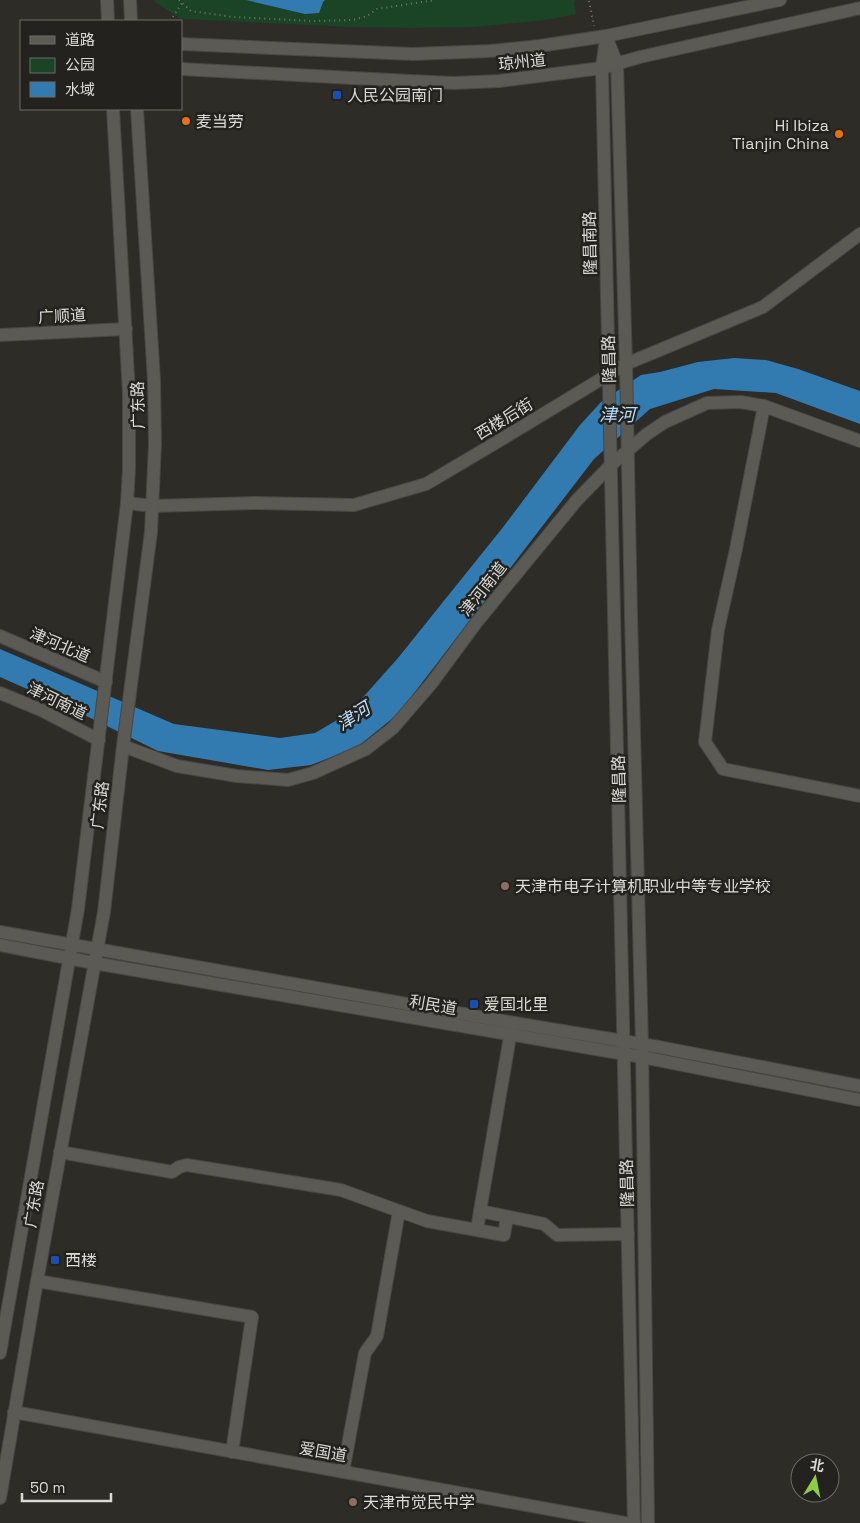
<svg xmlns="http://www.w3.org/2000/svg" width="860" height="1523" viewBox="0 0 860 1523" font-family="'Space Grotesk','Noto Sans SC',sans-serif">
<rect width="100%" height="100%" fill="#2d2c27"/>
<path fill="#1b4325" d="M155 0H579L574 1 576 14 546 20 475 27 411 28 349 27 181 19 155 2Z"/>
<g fill="#327bb1">
<path d="M246 0H325L323 2 319 13 305 14Z"/>
<path d="M734 358 766 360 798 369 860 391V424L776 393 714 389 650 409 594 459 398 714 357 747 311 765 268 770 158 751 68 707 0 677V649L174 724 280 738 315 733 349 713 398 658 504 526 580 425 601 402 641 375 660 372 698 362Z"/>
</g>
<g fill="none" stroke-linecap="round" stroke-linejoin="round">
<g stroke="#484744" stroke-width="14">
<g id="street">
<path d="M0 335 126 329"/>
<path d="M764 406 736 549 718 630 705 742 723 769 860 796"/>
<path d="M0 636 106 682"/>
<path d="M0 693 41 710 99 740"/>
<path d="M123 746 177 766 237 776 288 780 313 773 366 749 393 728 431 684 476 623 577 500 612 464 647 434 665 422 707 403 741 402 764 406 860 441"/>
<path d="M60 1152 172 1172 179 1167 187 1165 341 1190 399 1211 377 1336 365 1353 343 1472"/>
<path d="M399 1211 427 1221 504 1235 507 1217"/>
<path d="M480 1211 512 1025"/>
<path d="M477 1230 480 1211 544 1224 557 1235 628 1234"/>
<path d="M37 1281 252 1317 232 1452"/>
</g>
</g>
<g stroke="#484744" stroke-width="14">
<g id="secondary">
<path d="M107 0 108 21"/>
<path d="M130 0 131 21"/>
<path d="M606 36 617 64 626 364 631 615 642 1044 648 1523"/>
<path d="M606 38 602 68 634 1523"/>
<path d="M181 44 413 54 490 51 539 46 606 36 780 0"/>
<path d="M181 69 410 81 454 83 499 81 602 68 640 57 860 8"/>
<path d="M127 503 153 506 255 503 354 505 426 484 492 445 626 364 763 307 860 234"/>
<path d="M0 932 503 1021 659 1047 860 1086"/>
<path d="M0 945 94 963 642 1057 860 1100"/>
<path d="M0 1353 78 909 127 503 129 469V394L113 109"/>
<path d="M14 1412 625 1523"/>
<path d="M0 1498 37 1281 104 912 123 746 151 532 155 444 154 380 137 109"/>
</g>
</g>
<g stroke="#767571" stroke-width="2" stroke-dasharray="1 4" stroke-linecap="butt">
<path d="M179 0 191 11 233 17 312 21 353 20 367 16 377 9 435 0"/>
<path d="M589 1 594 26"/>
<path d="M170 21 182 3"/>
</g>
<use href="#street" stroke="#5c5a55" stroke-width="12"/>
<use href="#secondary" stroke="#5c5a55" stroke-width="12"/>
</g>
<g fill="#1a4fb4" stroke="#23221e" stroke-width="2">
<rect x="332" y="90" width="10" height="10" rx="2.5"/>
<rect x="469" y="999" width="10" height="10" rx="2.5"/>
<rect x="50" y="1255" width="10" height="10" rx="2.5"/>
</g>
<g fill="#e8710a" stroke="#23221e" stroke-width="2">
<circle cx="186" cy="121" r="5"/>
<circle cx="839" cy="134" r="5"/>
</g>
<g fill="#8d6e63" stroke="#23221e" stroke-width="2">
<circle cx="505" cy="886" r="5"/>
<circle cx="353" cy="1502" r="5"/>
</g>
<g text-anchor="middle" dominant-baseline="central" stroke-width="5" stroke-linejoin="round" paint-order="stroke">
<g font-size="16" fill="#dadad7" stroke="#23221e">
<text transform="translate(522 62) rotate(-6)">琼州道</text>
<text transform="translate(590 243) rotate(-91)">隆昌南路</text>
<text transform="translate(62 316) rotate(-3)">广顺道</text>
<text transform="translate(609 359) rotate(-91)">隆昌路</text>
<text transform="translate(138 405) rotate(-91)">广东路</text>
<text transform="translate(504 419) rotate(-31)">西楼后街</text>
<text transform="translate(483 589) rotate(-51)">津河南道</text>
<text transform="translate(60 645) rotate(23)">津河北道</text>
<text transform="translate(57 701) rotate(26)">津河南道</text>
<text transform="translate(619 779) rotate(-91)">隆昌路</text>
<text transform="translate(100 805) rotate(-83)">广东路</text>
<text transform="translate(433 1005) rotate(10)">利民道</text>
<text transform="translate(627 1183) rotate(-91)">隆昌路</text>
<text transform="translate(34 1204) rotate(-80)">广东路</text>
<text transform="translate(323 1452) rotate(10)">爱国道</text>
</g>
<g font-size="16" fill="#dadad7" stroke="#23221e" text-anchor="start">
<text x="347" y="95">人民公园南门</text>
<text x="196" y="121">麦当劳</text>
<text x="829" y="125" text-anchor="end">Hi Ibiza<tspan x="829" dy="18">Tianjin China</tspan></text>
<text x="515" y="886">天津市电子计算机职业中等专业学校</text>
<text x="484" y="1004">爱国北里</text>
<text x="65" y="1260">西楼</text>
<text x="363" y="1502">天津市觉民中学</text>
</g>
<g font-size="18" font-style="italic" fill="#badefc" stroke="#23221e">
<text x="617" y="414">津河</text>
<text transform="translate(353 716) rotate(-33)">津河</text>
</g>
</g>
<rect x="20" y="20" width="162" height="90" fill="#23221e" stroke="#6c6c68"/>
<rect x="30" y="36" width="25" height="8" fill="#5c5a55" stroke="#6c6c68"/>
<text x="65" y="45" font-size="15" fill="#dadad7">道路</text>
<rect x="30" y="58" width="25" height="15" fill="#1b4325" stroke="#6c6c68"/>
<text x="65" y="70" font-size="15" fill="#dadad7">公园</text>
<rect x="30" y="82" width="25" height="15" fill="#327bb1" stroke="#6c6c68"/>
<text x="65" y="95" font-size="15" fill="#dadad7">水域</text>
<g transform="translate(815 1478) rotate(10)"><circle r="24" fill="#23221e" stroke="#6c6c68"/>
<path d="M0-4L9 19L0 12L-9 19Z" fill="#8ece43"/>
<text y="-8" font-size="14" font-weight="bold" text-anchor="middle" fill="#dadad7">北</text>
</g>
<path d="M22 1493v8h89v-8" fill="none" stroke="#dadad7" stroke-width="2.5"/>
<text x="30" y="1493" font-size="15" fill="#dadad7" stroke="#23221e" stroke-width="4" paint-order="stroke">50 m</text>
</svg>
